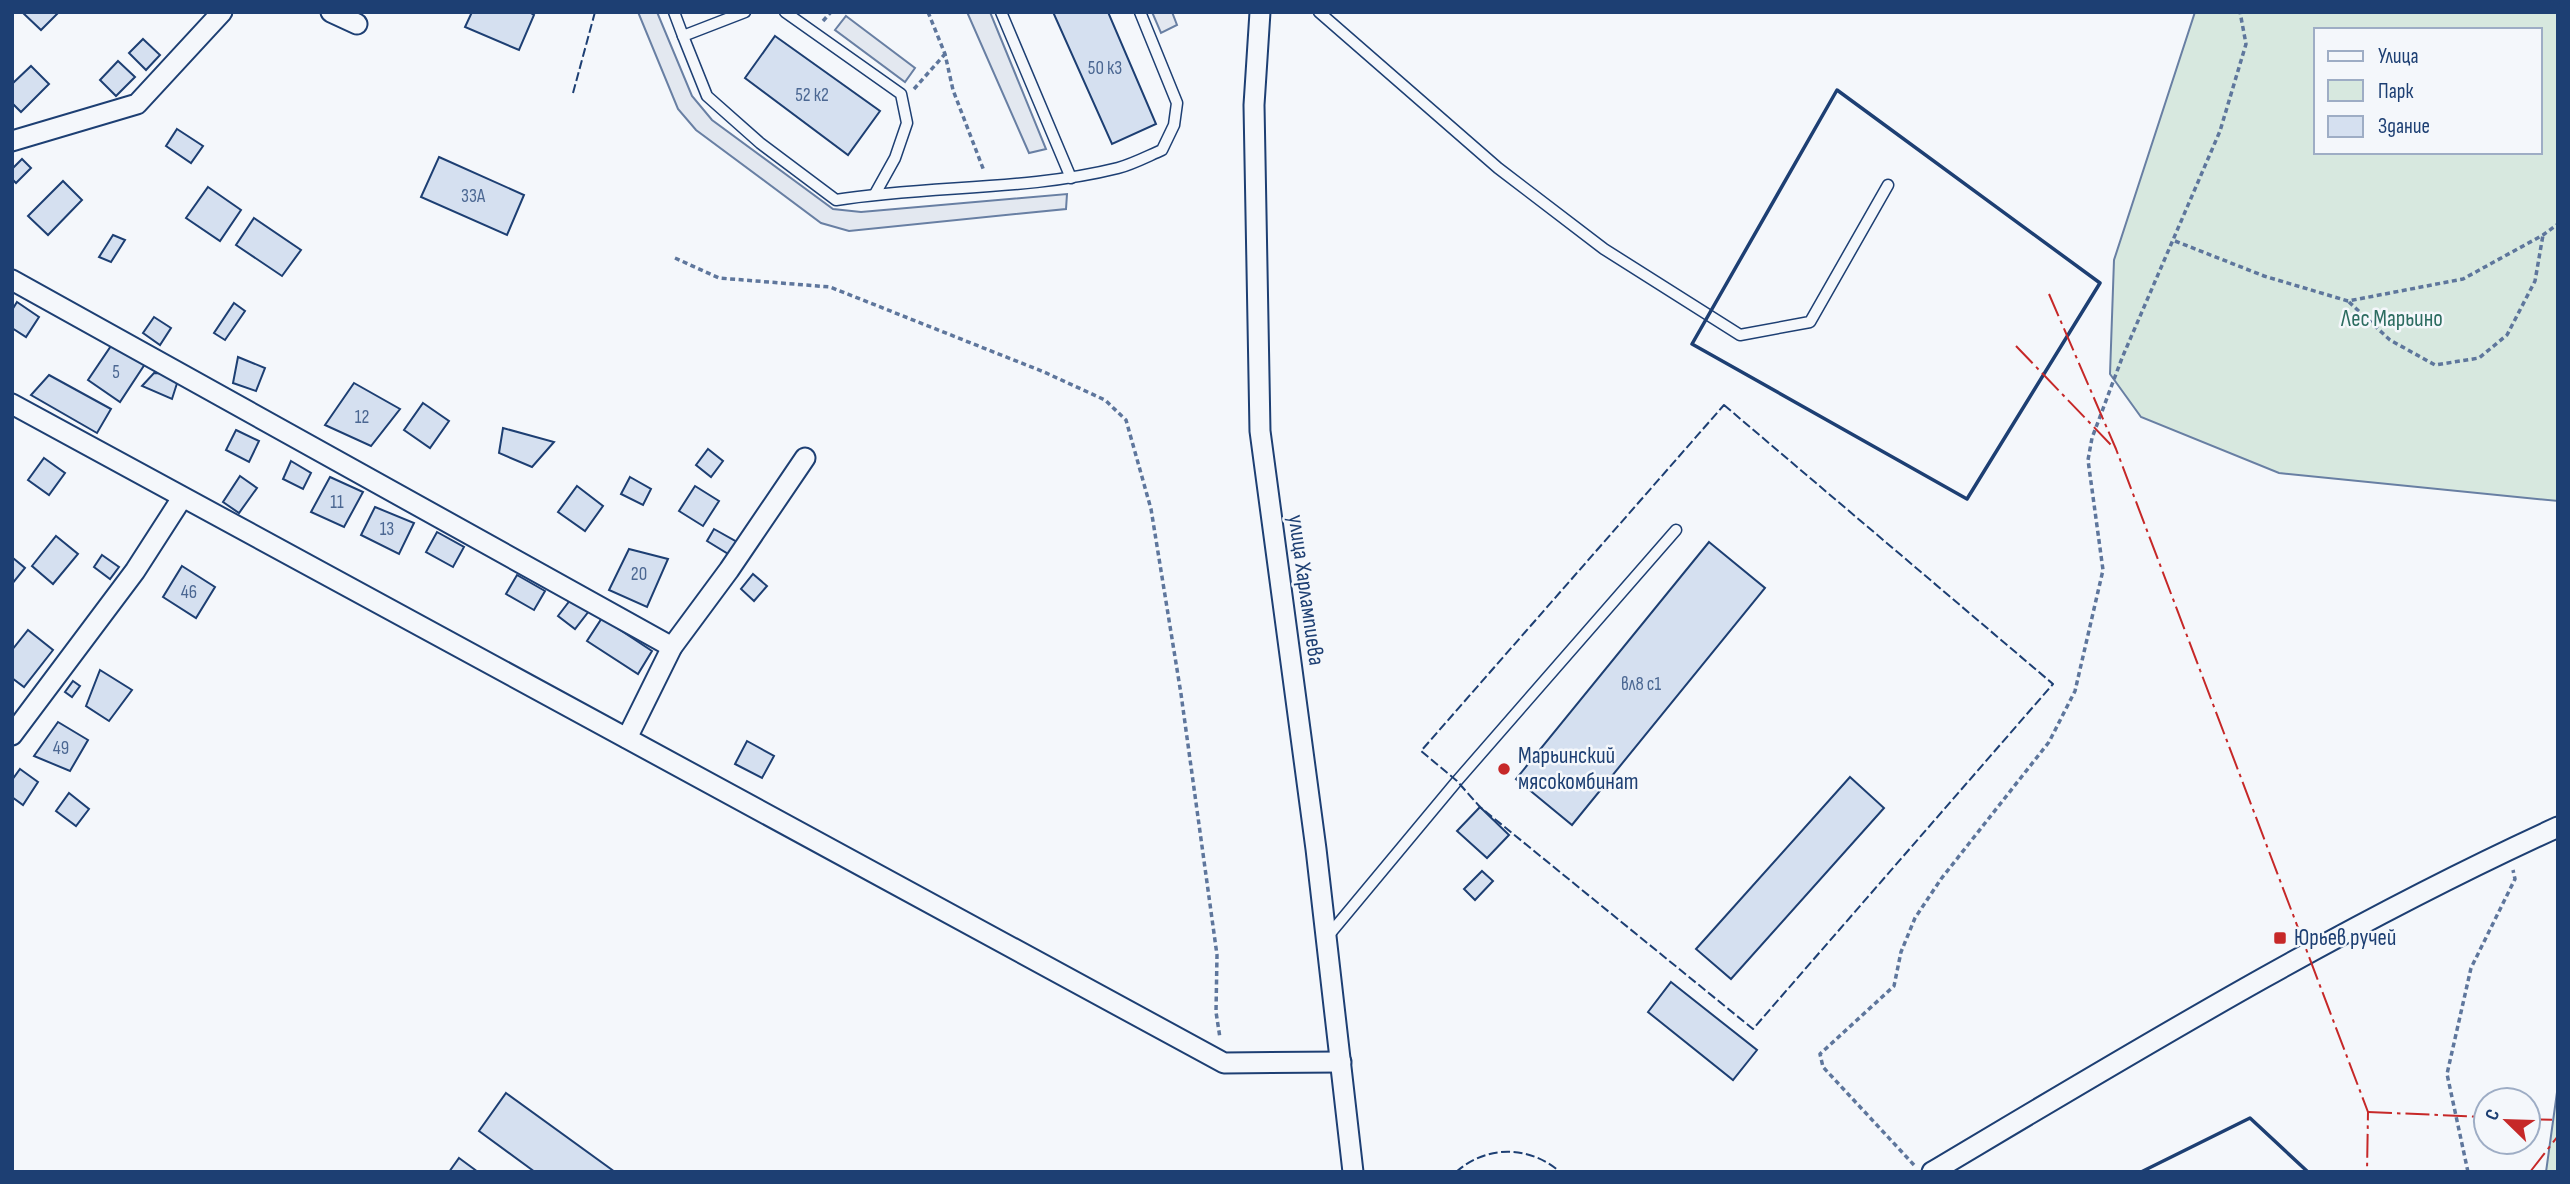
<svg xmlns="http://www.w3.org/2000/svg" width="2570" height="1184" viewBox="0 0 2570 1184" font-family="'Sofia Sans Condensed',sans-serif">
<rect width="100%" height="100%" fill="#f4f7fb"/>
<g fill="#d7e8df" stroke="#687fa3" stroke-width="2" fill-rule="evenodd">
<path d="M2195 12H2558V501L2279 473 2141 417 2110 374 2114 260ZM2316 30H2540V152H2316Z"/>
<path d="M2558 1085V1172H2546Z"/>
</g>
<g fill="#e3e8f0" stroke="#687fa3" stroke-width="2">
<path d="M638 12H657L692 96 712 120 833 209 861 212 1067 194 1066 209 849 231 821 223 696 130 678 109Z"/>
<path d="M967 12H990L1046 149 1029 153Z"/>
<path d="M1152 12H1172L1177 25 1161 33Z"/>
<path d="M846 16 915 68 905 82 835 30Z"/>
</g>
<g fill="#d5e0f0" stroke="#1d3f73" stroke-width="2">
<path d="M22 12H59L41 30Z"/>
<path d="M472 12H529L534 15 519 50 465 27Z"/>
<path d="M1053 12H1108L1156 124 1112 144Z"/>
<path d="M775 36 880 111 848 155 745 78Z"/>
<path d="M143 39 160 55 146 70 129 53Z"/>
<path d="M118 61 135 77 116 96 100 80Z"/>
<path d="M31 66 49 84 21 112 12 103V84Z"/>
<path d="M177 129 203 146 191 163 166 146Z"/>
<path d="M439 157 524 195 507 235 421 197Z"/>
<path d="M22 159 31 168 16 183 12 179V169Z"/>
<path d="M63 181 82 200 48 235 28 216Z"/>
<path d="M208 187 241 210 220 241 186 218Z"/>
<path d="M254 218 301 250 282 276 236 245Z"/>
<path d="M113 235 125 240 111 262 99 257Z"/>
<path d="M17 302 39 317 26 337 12 328V310Z"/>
<path d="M234 303 245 311 225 340 214 333Z"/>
<path d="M154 317 171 328 160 345 143 333Z"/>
<path d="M113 343 145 364 120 402 88 380Z"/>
<path d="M238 357 265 368 256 391 233 383Z"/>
<path d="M154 373 180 374 172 399 142 386Z"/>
<path d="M49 375 111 409 97 433 31 395Z"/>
<path d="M354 383 400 409 371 446 325 425Z"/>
<path d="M423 403 449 421 430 448 404 430Z"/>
<path d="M503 428 554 442 532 467 499 453Z"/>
<path d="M236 430 259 441 249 462 226 450Z"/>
<path d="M708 449 723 461 711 477 696 465Z"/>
<path d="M44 458 65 473 49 495 28 480Z"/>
<path d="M291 461 311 473 303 489 283 479Z"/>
<path d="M240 476 257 488 239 513 223 502Z"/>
<path d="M330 477 363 492 344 527 311 512Z"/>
<path d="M630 477 651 489 643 505 621 494Z"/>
<path d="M577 486 603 506 585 531 558 512Z"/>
<path d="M695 486 719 501 703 526 679 511Z"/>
<path d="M375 507 414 523 399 554 361 535Z"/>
<path d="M714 529 737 542 730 555 707 541Z"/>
<path d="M437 532 464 547 453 567 426 552Z"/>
<path d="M56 536 78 554 53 584 32 566Z"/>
<path d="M1709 542 1765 588 1572 825 1516 779Z"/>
<path d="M629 549 668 559 647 607 609 590Z"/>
<path d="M102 555 119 567 110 579 94 567Z"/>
<path d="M13 558 25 568 12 584V559Z"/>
<path d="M182 566 215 587 196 618 163 597Z"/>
<path d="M753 574 767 586 754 601 741 589Z"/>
<path d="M517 575 545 591 534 610 506 594Z"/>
<path d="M571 599 589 611 575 629 558 616Z"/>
<path d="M602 618 652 651 638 674 587 641Z"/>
<path d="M28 630 53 650 24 687 12 678V650Z"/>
<path d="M100 670 132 690 109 721 86 706Z"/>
<path d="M73 681 80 686 72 697 65 692Z"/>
<path d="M58 722 88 740 70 771 34 756Z"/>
<path d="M747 741 774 756 762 778 735 764Z"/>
<path d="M20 769 38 782 23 805 12 797V780Z"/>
<path d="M1850 777 1884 808 1731 979 1696 949Z"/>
<path d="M69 793 89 809 76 826 56 811Z"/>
<path d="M1480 807 1509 835 1487 858 1457 831Z"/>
<path d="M1482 871 1493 881 1475 900 1464 889Z"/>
<path d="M1671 982 1757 1050 1733 1080 1648 1012Z"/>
<path d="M506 1093 615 1172H535L479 1131Z"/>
<path d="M459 1158 478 1172H449Z"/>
</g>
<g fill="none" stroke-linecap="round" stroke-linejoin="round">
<g stroke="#1d3f73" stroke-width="13">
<g id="service">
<path d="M674 12 683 36"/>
<path d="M745 12 683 36 707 96 760 143 836 200C929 185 1026 191 1118 168 1133 164 1148 156 1162 150L1174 125 1177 103 1140 12"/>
<path d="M785 12 901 94 907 123 895 158 875 194"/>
<path d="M1001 12 1071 178"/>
<path d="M1319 12 1498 168 1604 249 1740 335 1810 322 1888 185"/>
<path d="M1328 936 1457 781 1676 530"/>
</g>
</g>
<g stroke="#1d3f73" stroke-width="23">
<g id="minor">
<path d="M331 12 357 24"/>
<path d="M1260 12 1254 105 1260 431 1316 849 1353 1172"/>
<path d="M12 141 137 104 222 12"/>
<path d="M12 280 672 647"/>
<path d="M12 404 1224 1063 1341 1062"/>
<path d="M12 735 135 571 182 498"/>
<path d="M627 738 672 647 729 570 805 458"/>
<path d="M1932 1172C2137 1050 2341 926 2558 827"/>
</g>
</g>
<g stroke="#5e769c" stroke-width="3.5" stroke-dasharray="5 3.5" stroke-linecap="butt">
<path d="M928 12 945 54 953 90 984 171"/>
<path d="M823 21 831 12"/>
<path d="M914 89 945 54"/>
<path d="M2175 241 2264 276 2348 301 2463 279 2543 235 2558 224"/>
<path d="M675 258 719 278 830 287 1044 372 1105 400 1126 420 1151 509 1181 694 1217 955 1216 1012 1220 1038"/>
<path d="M2349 302 2390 340 2435 365 2479 358 2507 335 2535 281 2543 235"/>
<path d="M1914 1165 1823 1067 1820 1054 1894 986 1901 952 1915 918 1941 879 2049 742 2075 691 2103 570 2088 460 2092 438 2122 358 2220 131 2246 44 2240 12"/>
<path d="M2468 1172 2447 1074 2471 968 2515 879 2513 870"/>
</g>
<use href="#service" stroke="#f4f7fb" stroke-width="10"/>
<use href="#minor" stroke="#f4f7fb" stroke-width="19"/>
<g stroke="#1d3f73" stroke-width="2" stroke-dasharray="9 3.5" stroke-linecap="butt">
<path d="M573 93 595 12"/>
<path d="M1724 405 2053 684 1753 1029 1480 807 1457 781 1421 751Z"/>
<path d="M1456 1172C1487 1145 1529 1145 1560 1172"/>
</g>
<g stroke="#1d3f73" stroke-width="3.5">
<path d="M1837 90 2100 283 1967 499 1692 344Z"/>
<path d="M2141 1172 2250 1118 2308 1172"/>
</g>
<g stroke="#c62828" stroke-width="2" stroke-dasharray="24 5 3.5 5" stroke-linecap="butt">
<path d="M2049 294 2116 449 2368 1112 2367 1172"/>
<path d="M2016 346 2113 447"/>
<path d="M2368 1112 2486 1117"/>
<path d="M2528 1119 2558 1120"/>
<path d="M2530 1172 2558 1136"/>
</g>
</g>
<g fill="#c62828" stroke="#f4f7fb" stroke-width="2.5">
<circle cx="1504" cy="769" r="7"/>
<rect x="2273" y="931" width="14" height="14" rx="3.5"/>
</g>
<g text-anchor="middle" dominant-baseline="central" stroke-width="5" stroke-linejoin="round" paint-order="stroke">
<g font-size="19" fill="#4b6792">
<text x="1105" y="68">50 к3</text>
<text x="812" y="95">52 к2</text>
<text x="473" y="196">33А</text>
<text x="116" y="372">5</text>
<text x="362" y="417">12</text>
<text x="337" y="502">11</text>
<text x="387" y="529">13</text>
<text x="639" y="574">20</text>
<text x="189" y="592">46</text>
<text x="1641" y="684">вл8 с1</text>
<text x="61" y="748">49</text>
</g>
<g font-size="23" fill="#2c6c60" stroke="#f4f7fb">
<text x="2392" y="319">Лес Марьино</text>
</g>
<g font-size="23" fill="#1d3f73" stroke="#f4f7fb">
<text transform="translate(1306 590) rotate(82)">улица Харлампиева</text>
</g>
<g font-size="23" fill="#1d3f73" stroke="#f4f7fb" text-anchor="start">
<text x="1518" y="756">Марьинский<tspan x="1518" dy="26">мясокомбинат</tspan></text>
<text x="2294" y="938">Юрьев ручей</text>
</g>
</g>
<rect width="2570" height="1184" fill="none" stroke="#1d3f73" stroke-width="28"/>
<rect x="2314" y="28" width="228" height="126" fill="#f4f7fb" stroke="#9eadc5" stroke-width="2"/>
<rect x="2328" y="51" width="35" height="10" fill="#f4f7fb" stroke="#9eadc5" stroke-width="2"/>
<text x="2378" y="63" font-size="21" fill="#1d3f73">Улица</text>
<rect x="2328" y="80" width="35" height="21" fill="#d7e8df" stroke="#9eadc5" stroke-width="2"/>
<text x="2378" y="98" font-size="21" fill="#1d3f73">Парк</text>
<rect x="2328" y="116" width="35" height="21" fill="#d5e0f0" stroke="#9eadc5" stroke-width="2"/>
<text x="2378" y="133" font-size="21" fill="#1d3f73">Здание</text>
<g transform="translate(2507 1121) rotate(293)"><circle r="33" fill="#f4f7fb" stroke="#9eadc5" stroke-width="2"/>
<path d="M0-5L12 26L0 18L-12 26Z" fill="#c62828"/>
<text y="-10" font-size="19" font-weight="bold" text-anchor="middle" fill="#1d3f73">С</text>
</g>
</svg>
